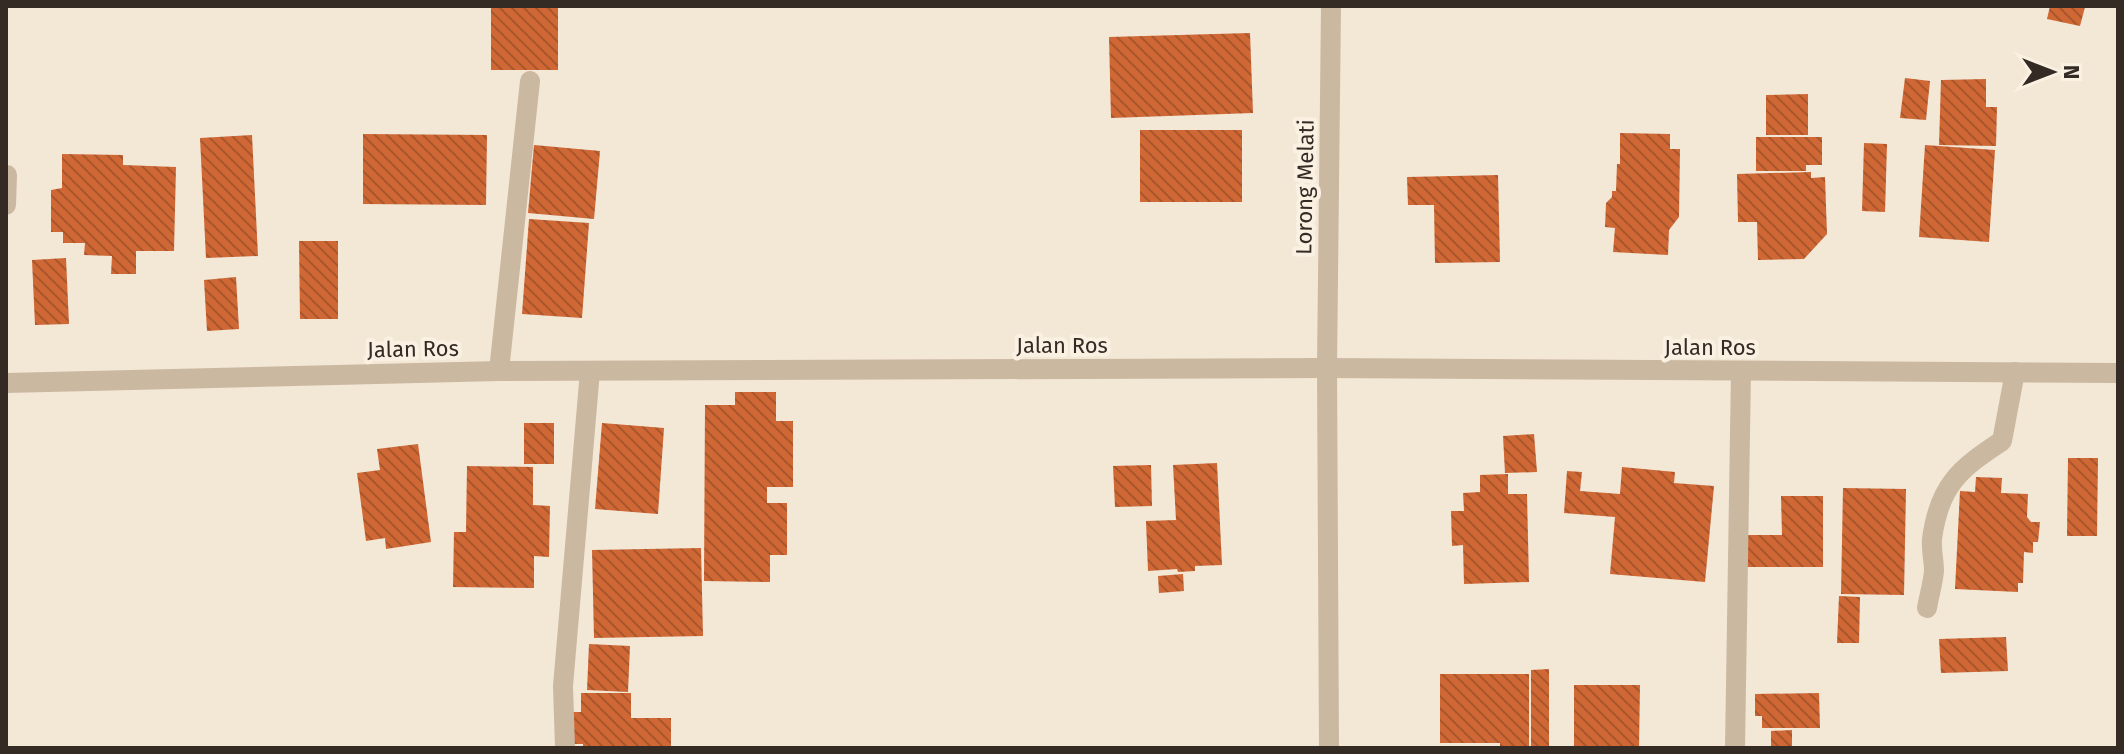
<svg xmlns="http://www.w3.org/2000/svg" width="2124" height="754" viewBox="0 0 2124 754" font-family="'Fira Sans',sans-serif">
<defs>
<pattern id="building-back-hatch" width="6" height="6" patternUnits="userSpaceOnUse" patternTransform="scale(2)"><rect width="6" height="6" fill="#d06836"/><path d="M-1 5l2 2M0 0l6 6M5-1l2 2" fill="none" stroke="#aa562d"/></pattern>
</defs>
<rect width="100%" height="100%" fill="#f3e7d6"/>
<g fill="url(#building-back-hatch)">
<rect x="491" y="6" width="67" height="64"/>
<path d="M2050 6 2085 7 2080 26 2047 19Z"/>
<path d="M1250 33 1253 113 1111 118 1109 37Z"/>
<path d="M1905 78 1930 81 1926 120 1900 118Z"/>
<path d="M1986 79V107H1997L1996 146 1939 145 1941 80Z"/>
<path d="M1808 94V135H1766V95Z"/>
<rect x="1140" y="130" width="102" height="72"/>
<path d="M1620 133 1670 134V149H1680L1679 217 1669 230 1668 255 1613 252 1615 228 1605 227 1606 203 1612 197V191H1616L1617 164H1620Z"/>
<path d="M363 134 487 135 486 205 363 204Z"/>
<path d="M252 135 258 256 206 258 200 138Z"/>
<path d="M1756 137H1822V165H1806V171H1756Z"/>
<path d="M1864 143 1887 144 1885 212 1862 211Z"/>
<path d="M534 145 600 151 594 219 528 213Z"/>
<path d="M1925 145 1995 150 1989 242 1919 237Z"/>
<path d="M62 154 123 155V165L176 167 174 251H136V274H111L112 256 84 255 85 243H63V232H51V190L62 188Z"/>
<path d="M1811 172V178L1825 177 1827 234 1804 259 1758 260 1757 222H1738L1737 174Z"/>
<path d="M1498 175 1500 262 1435 263 1434 205H1408L1407 177Z"/>
<path d="M529 219 589 223 582 318 522 314Z"/>
<path d="M299 241H338V319H300Z"/>
<path d="M66 258 69 324 35 325 32 260Z"/>
<path d="M236 277 239 329 207 331 204 280Z"/>
<path d="M735 392H776V421H793V487H767V503H787V555H770V582L704 581 705 405H735Z"/>
<rect x="524" y="423" width="30" height="41"/>
<path d="M602 423 664 428 658 514 595 509Z"/>
<path d="M1534 434 1537 472 1505 473 1503 436Z"/>
<path d="M418 444 431 542 386 549 385 538 366 541 357 473 380 470 377 449Z"/>
<path d="M2068 458H2098L2097 536H2067Z"/>
<path d="M1217 463 1222 565 1195 566V571L1178 572 1177 569 1148 571 1146 521 1176 520 1173 465Z"/>
<path d="M1151 465 1152 506 1115 507 1113 466Z"/>
<path d="M467 466 533 467V505L550 506 549 557 534 556V588L453 587 454 532H466Z"/>
<path d="M1622 467 1675 472 1674 483 1714 486 1705 582 1610 574 1615 517 1564 513 1567 471 1582 472 1580 491 1620 494Z"/>
<path d="M1508 474V494H1527L1529 582 1464 584 1463 545 1452 546 1451 511H1464L1463 493 1480 492V475Z"/>
<path d="M1976 477 2002 478 2001 493 2028 494 2027 517 2031 522H2040L2038 542H2033V553L2024 552 2023 583H2018V592L1955 589 1960 491 1975 492Z"/>
<path d="M1843 488 1906 489 1904 595 1841 594Z"/>
<path d="M1781 496H1823V567H1747V535H1782Z"/>
<path d="M701 548 703 636 594 638 592 550Z"/>
<path d="M1183 574 1184 591 1159 593 1158 576Z"/>
<path d="M1839 596 1860 597 1859 643H1837Z"/>
<path d="M2006 637 2008 671 1941 673 1939 639Z"/>
<path d="M589 644 630 646 628 692 587 690Z"/>
<path d="M1549 669V748H1531V670Z"/>
<path d="M1440 674H1529V748H1500V743H1440Z"/>
<path d="M1574 685H1640L1639 748H1574Z"/>
<path d="M581 693H631V718H671V748H583V744H570V712H581Z"/>
<path d="M1819 693 1820 728H1762V716H1755V694Z"/>
<path d="M1792 730V748H1771V731Z"/>
</g>
<g fill="none" stroke-linecap="round" stroke-linejoin="round">
<g stroke="#cbb8a1" stroke-width="20">
<path d="M6 205 7 175"/>
<path d="M499 371 530 81"/>
<path d="M6 383 499 371 1327 368 2118 373"/>
<path d="M1927 608C1929 596 1933 583 1934 571 1934 560 1931 550 1932 539 1939 486 1959 469 2002 441L2015 372"/>
<path d="M565 748 563 686 590 371"/>
<path d="M1329 748 1327 368 1331 6"/>
<path d="M1735 748 1741 371"/>
</g>
</g>
<g text-anchor="middle" dominant-baseline="central" stroke-width="8" stroke-linejoin="round" paint-order="stroke">
<g font-size="22" fill="#352b25" stroke="#faf1e2">
<text transform="translate(1305 187) rotate(-89)">Lorong Melati</text>
<text x="1062" y="345">Jalan Ros</text>
<text x="1710" y="347">Jalan Ros</text>
<text transform="translate(413 349) rotate(-1)">Jalan Ros</text>
</g>
</g>
<rect width="2124" height="754" fill="none" stroke="#352b25" stroke-width="16"/>
<g transform="translate(2052 72) rotate(90)" stroke="#faf1e2" stroke-width="6" paint-order="stroke">
<path d="M0-6L14 30L0 20L-14 30Z" fill="#352b25"/>
<text y="-12" font-size="22" font-weight="bold" text-anchor="middle" fill="#352b25">N</text>
</g>
</svg>
